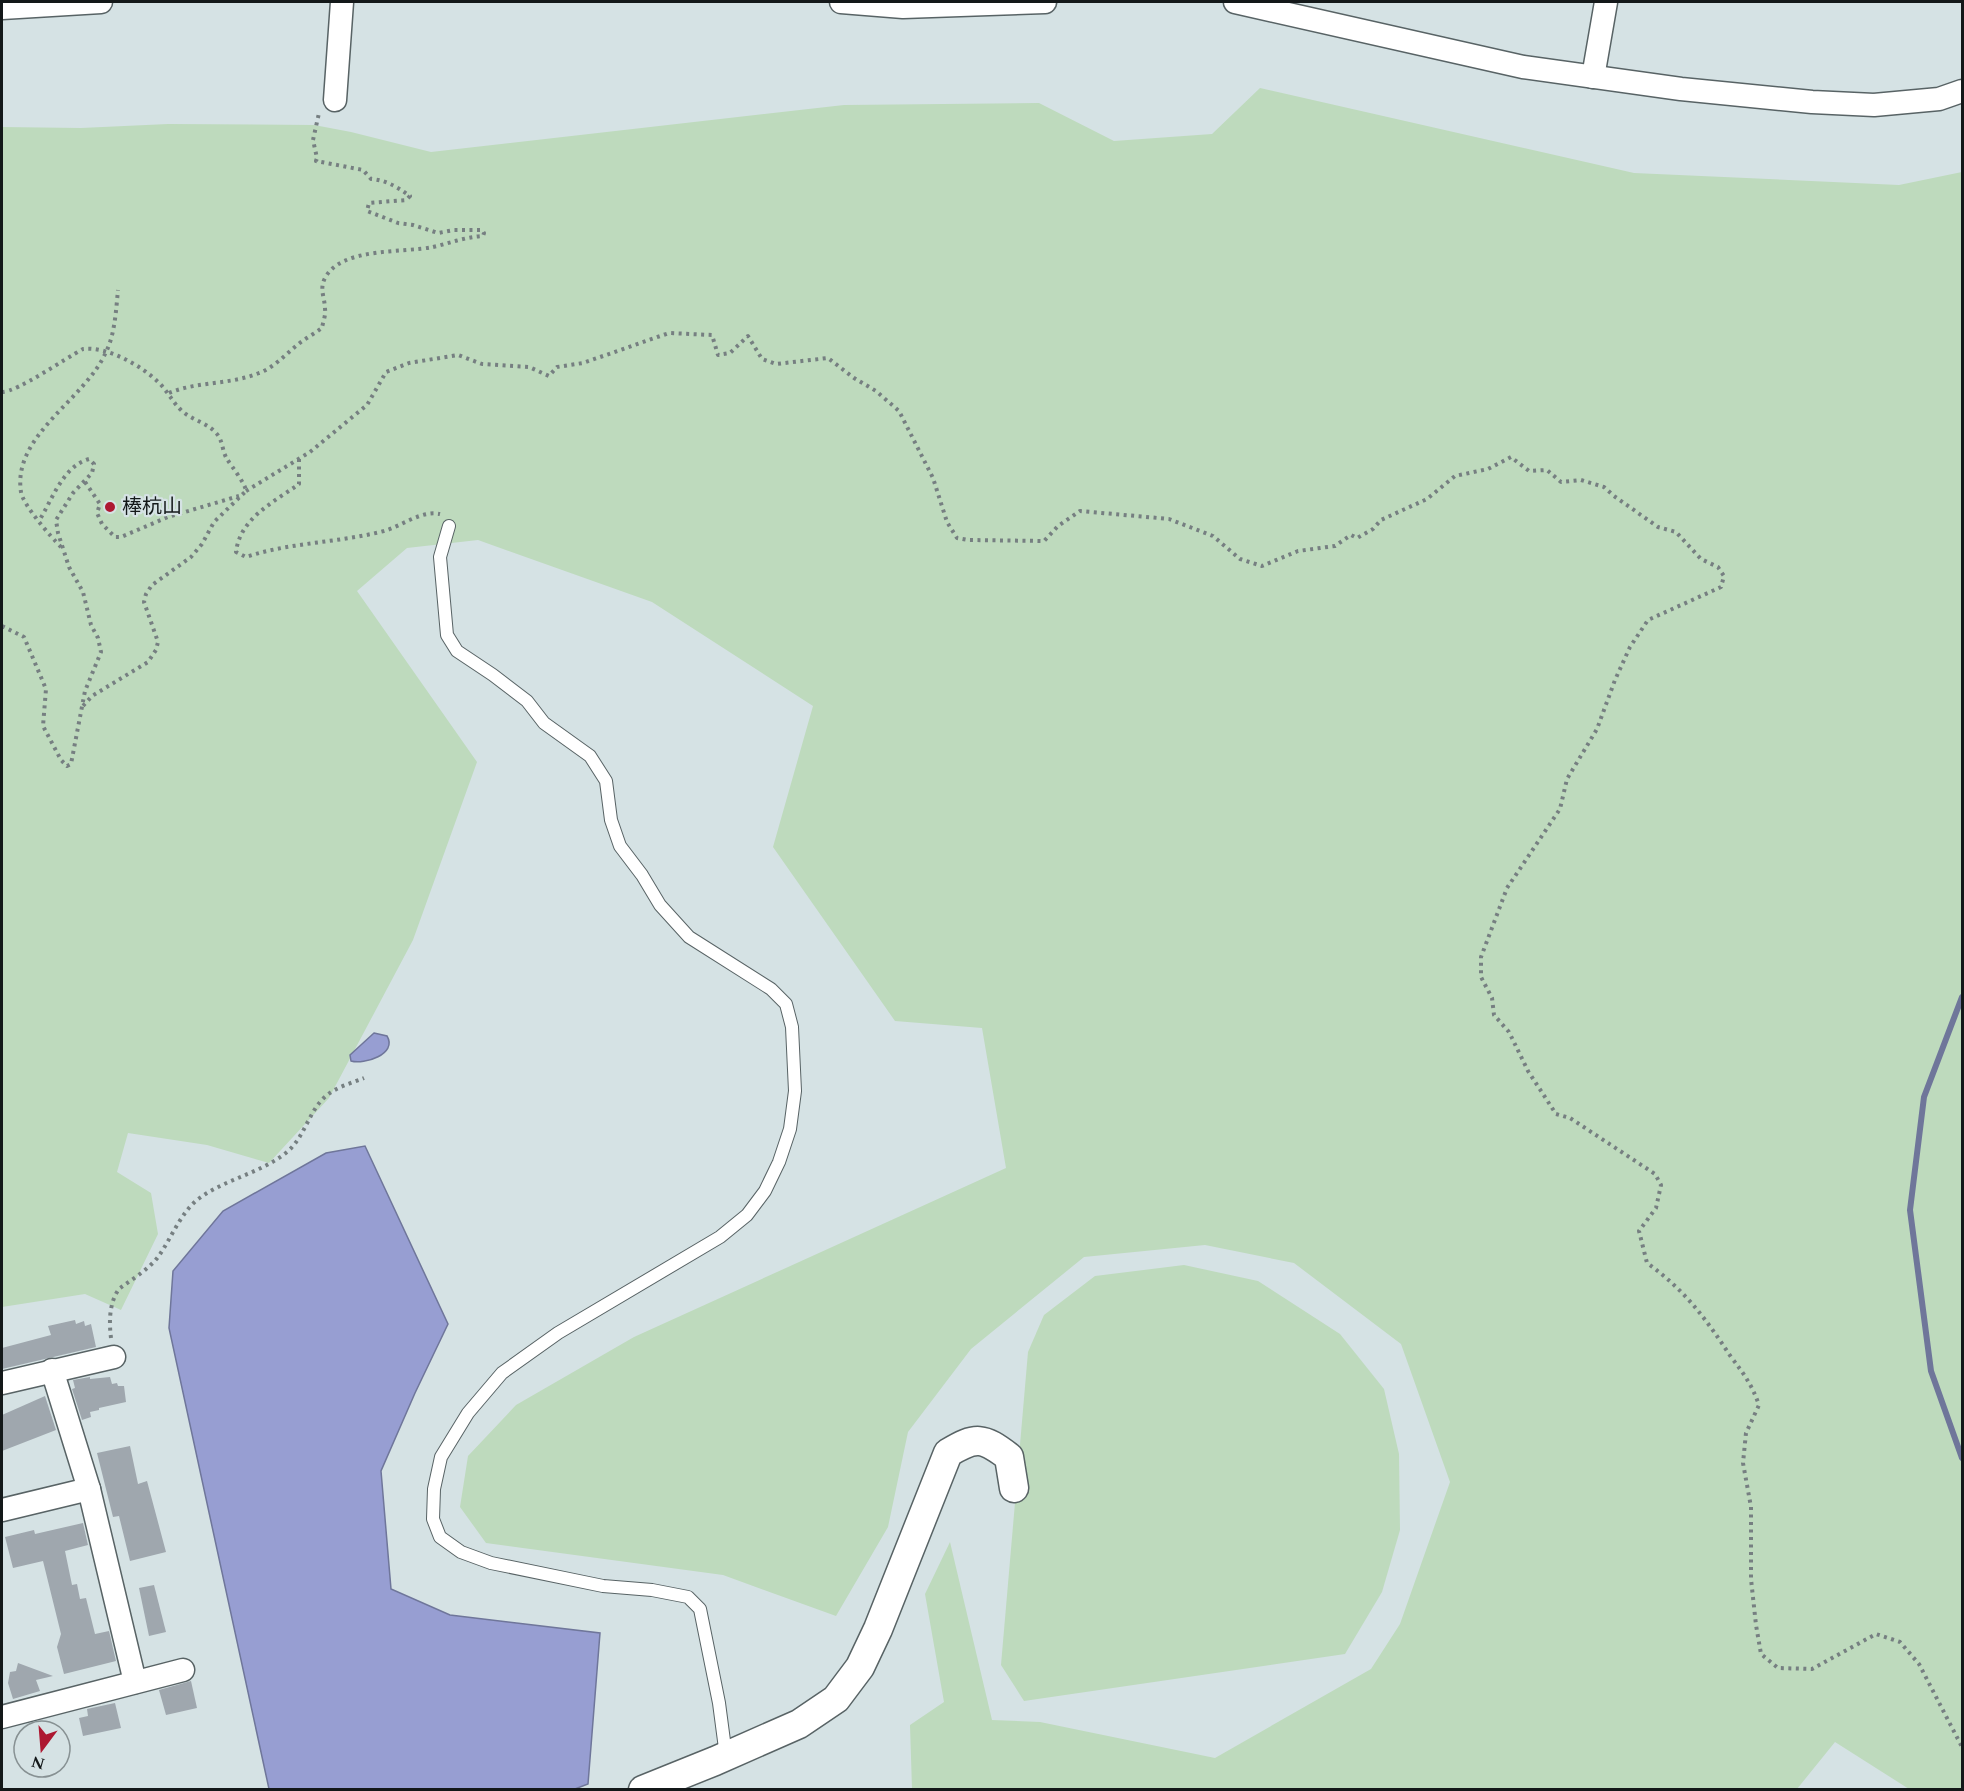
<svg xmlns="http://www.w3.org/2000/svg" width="1964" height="1791" viewBox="0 0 1964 1791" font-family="Spectral,'Noto Sans JP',serif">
<rect width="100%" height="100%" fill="#d5e2e4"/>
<g fill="#bedabd">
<path d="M1260 88 1634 173 1899 185 1962 172V1789H1909L1835 1742 1797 1789H912L910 1725 944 1702 925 1594 950 1542 992 1720 1040 1722 1215 1758 1371 1669 1400 1624 1450 1482 1401 1344 1294 1263 1205 1245 1084 1257 971 1349 908 1432 888 1527 836 1616 723 1575 486 1543 460 1507 468 1456 516 1405 634 1337 1006 1168 982 1028 895 1021 773 847 813 706 652 602 478 540 407 548 357 591 477 762 413 940 329 1098 269 1163 207 1145 128 1133 117 1172 151 1193 158 1234 121 1310 85 1294 2 1307V127L81 128 168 124 314 125 351 132 431 152 844 105 1039 103 1114 141 1212 134Z"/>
<path d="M1184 1265 1258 1281 1340 1334 1384 1389 1399 1454 1400 1530 1382 1592 1345 1654 1024 1701 1001 1665 1028 1352 1044 1315 1095 1276Z"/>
</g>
<g fill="#979ed2" stroke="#6f769a" stroke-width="1.5">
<path d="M374 1033 387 1036C398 1054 364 1065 351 1061L350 1055Z"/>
<path d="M365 1146 448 1324 415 1393 381 1471 391 1589 450 1615 600 1633 588 1784 575 1789H269L169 1328 173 1271 223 1211 326 1153Z"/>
</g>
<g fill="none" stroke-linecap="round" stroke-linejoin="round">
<path stroke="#6f769a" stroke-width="6" d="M1962 997 1924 1097 1910 1210 1931 1371 1962 1458"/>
</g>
<g fill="#9fa7ae">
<path d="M75 1320 76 1324 84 1321 85 1326 91 1324 96 1347 2 1369V1348L51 1335 48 1326Z"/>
<path d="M90 1377V1379L110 1377 112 1384 117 1383 118 1386H124L126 1402 99 1408V1410L90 1412 91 1417 82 1420 72 1389 75 1388 73 1380Z"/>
<path d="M45 1396 56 1430 2 1451V1415Z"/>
<path d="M130 1446 138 1484 147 1481 166 1552 130 1561 119 1516 113 1517 97 1453Z"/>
<path d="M83 1523 88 1545 65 1551 72 1585 77 1584 80 1599 86 1598 95 1634 109 1631 116 1661 64 1674 57 1647 61 1634 43 1561 13 1568 5 1537 34 1530 35 1534Z"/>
<path d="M154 1585 166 1632 149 1636 139 1588Z"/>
<path d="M18 1663 53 1676 36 1680 40 1691 13 1699 8 1683 10 1672 16 1671Z"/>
<path d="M191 1681 197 1708 166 1715 159 1690Z"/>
<path d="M115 1703 121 1728 83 1736 79 1718 88 1716 87 1709Z"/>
</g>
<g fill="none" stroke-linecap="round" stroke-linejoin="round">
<g stroke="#586365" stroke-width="14">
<path id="service" d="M449 526 440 557 447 635 457 651 493 675 527 701 544 723 590 756 606 781 611 820 620 846 642 875 660 905 689 937 771 989 786 1004 792 1027 795 1091 790 1129 779 1162 765 1191 747 1215 720 1237 558 1333 502 1373 468 1413 441 1457 434 1489 433 1519 440 1537 461 1552 491 1563 603 1586 652 1590 688 1597 700 1609 719 1703 726 1756"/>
</g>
<g stroke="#586365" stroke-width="25">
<g id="minor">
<path d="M841 2 903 7 1045 2"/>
<path d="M1235 2 1523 67 1681 89 1812 102 1874 105 1939 99 1962 91"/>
<path d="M2 8 101 2"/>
<path d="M1593 77 1606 2"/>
<path d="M335 100 342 2"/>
<path d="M52 1370 89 1489 135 1682"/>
<path d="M2 1383 114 1357"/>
<path d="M2 1510 89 1489"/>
<path d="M2 1717 183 1670"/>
</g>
</g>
<g stroke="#586365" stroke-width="31">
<path id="tertiary" d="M643 1790 715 1761 799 1724 836 1699 860 1667 878 1629 948 1453C976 1436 983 1437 1009 1457L1014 1488"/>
</g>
<g stroke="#767f81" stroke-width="4" stroke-dasharray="3 4.5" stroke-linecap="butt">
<path d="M2 392C17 392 66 358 83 349 107 346 142 366 158 382 168 391 172 402 182 411 192 420 208 423 217 434 223 441 222 451 227 459 232 467 245 483 246 491L214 522 202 544 191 557 152 585 146 594 144 602 158 642 156 650 148 662 92 696 82 707"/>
<path d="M169 393C198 381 230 385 259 373 273 368 284 356 296 346 304 339 314 334 322 328 323 322 326 315 325 309 325 298 319 289 325 278 341 247 403 253 433 247 450 243 465 237 483 236L484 233 482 230H454L438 233 413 225 398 223 367 211 369 203 406 200 410 196C397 187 386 180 371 179L363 170 316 161 317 158 313 140 319 113"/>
<path d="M299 459V484C274 502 240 518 236 552L246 557C291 542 338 543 384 531 402 526 421 510 440 514"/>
<path d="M85 482 100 504 97 513 102 524 115 537H121L168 517 239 496"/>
<path d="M246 491 310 452 367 405 386 372 409 363 458 355 482 364 529 367 549 376 557 367 583 363 669 333 712 335 718 355 730 353 748 336 762 359 776 364 828 358 854 378 876 391 899 411 933 478 947 522 957 538 968 540 1044 541 1058 526 1080 511 1169 519 1213 536 1240 559 1262 566 1298 551 1335 546 1351 535 1357 538 1373 529 1381 520 1427 499 1455 476 1488 469 1511 457 1529 471 1547 470 1561 482 1581 480 1604 487 1614 496 1658 527 1676 532 1701 559 1718 567 1724 576 1721 587 1648 620 1630 647 1615 680 1597 729 1567 779 1560 809 1507 888 1481 957V977L1492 998 1494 1015 1509 1032 1528 1071 1556 1114 1570 1118 1655 1174 1661 1185 1656 1208 1639 1231 1647 1263C1685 1290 1706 1319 1731 1357 1744 1374 1752 1385 1759 1405L1746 1433 1743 1463 1751 1507V1579L1756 1625 1761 1654 1778 1668 1812 1669 1876 1634 1900 1642 1919 1664 1962 1747"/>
<path d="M61 547C51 537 23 505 21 492 12 435 85 400 106 352 115 334 116 310 118 290"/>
<path d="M2 626 24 637 46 689 43 726 61 760 67 766 71 764 85 691 101 652 98 638 91 625 83 592 69 567 58 533 56 520 73 493 92 473 94 464 89 459C63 466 52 500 39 521"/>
<path d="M111 1338C109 1322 109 1303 119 1289 132 1279 148 1270 158 1257 171 1239 180 1214 197 1200 224 1179 260 1174 287 1152 305 1137 309 1110 326 1096 336 1087 352 1083 364 1078"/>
</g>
<use href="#service" stroke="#fff" stroke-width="12"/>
<use href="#minor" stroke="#fff" stroke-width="22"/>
<use href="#tertiary" stroke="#fff" stroke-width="28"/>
</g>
<circle fill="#ad1831" stroke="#d5e2e4" stroke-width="2" cx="110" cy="507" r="6"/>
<g text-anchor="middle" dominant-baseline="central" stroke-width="4.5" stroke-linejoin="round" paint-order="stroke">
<g font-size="20" fill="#131819" stroke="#d5e2e4" text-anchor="start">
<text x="122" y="507">棒杭山</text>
</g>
</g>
<rect width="1964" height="1791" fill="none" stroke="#131819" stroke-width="6"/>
<g transform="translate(42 1749) rotate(196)"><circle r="28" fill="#d5e2e4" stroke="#879193" stroke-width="1.5"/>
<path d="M0-4.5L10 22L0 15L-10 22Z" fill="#ad1831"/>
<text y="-9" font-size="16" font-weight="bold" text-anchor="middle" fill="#131819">N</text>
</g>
</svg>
